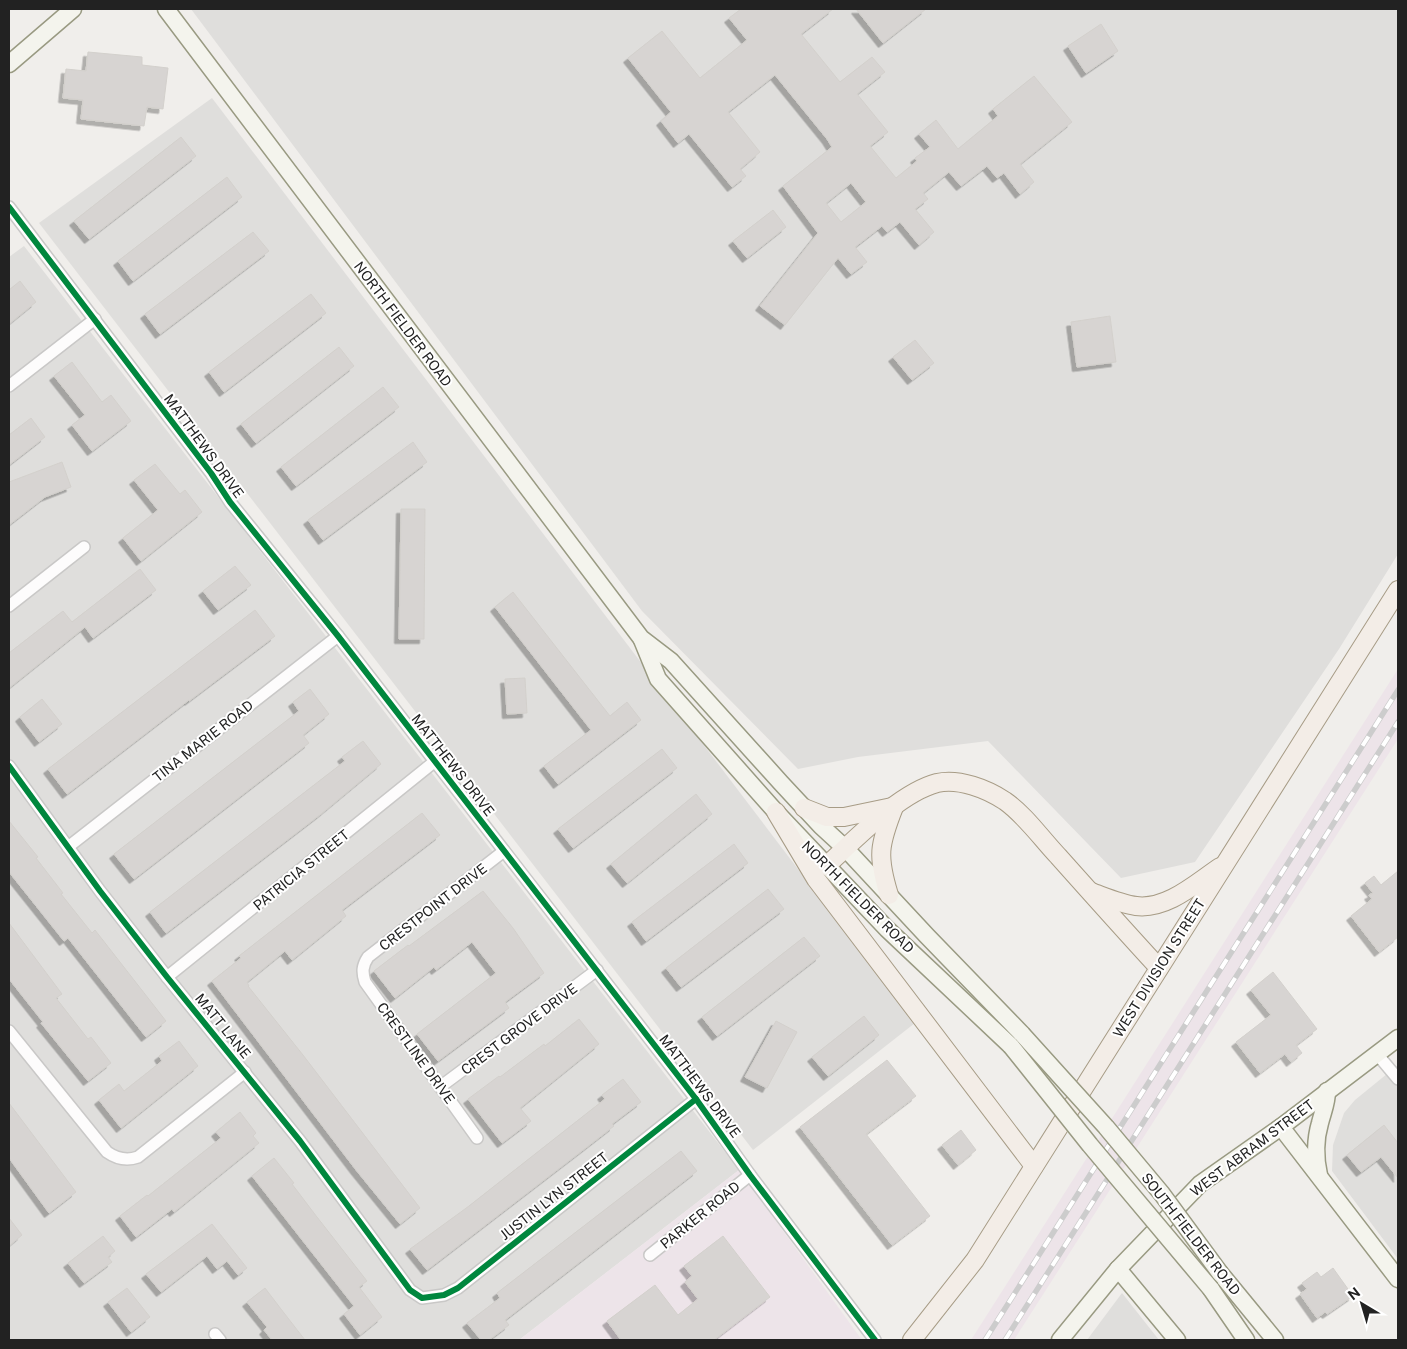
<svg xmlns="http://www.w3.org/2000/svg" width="1407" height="1349" viewBox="0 0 1407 1349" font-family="'Public Sans',sans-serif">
<defs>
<filter id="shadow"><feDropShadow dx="-4.5" dy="4.5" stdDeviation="0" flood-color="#0004"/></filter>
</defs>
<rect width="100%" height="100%" fill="#f0eeeb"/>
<g fill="#dfdedc">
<path d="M191 9H1398V554L1339 649 1195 862 1121 878 988 741 858 757 798 769 642 611Z"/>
<path d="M212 98 915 1023 753 1150 39 223Z"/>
<path d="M24 246 739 1170 519 1340H9V257Z"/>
<path d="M1398 1065V1259L1332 1171 1333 1145 1344 1113 1355 1100Z"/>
<path d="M1122 1293 1159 1340H1087Z"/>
</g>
<g fill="#ede4e9">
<path d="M1398 669V739L1014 1340H971Z"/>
<path d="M739 1170 862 1340H519Z"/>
</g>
<g fill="#d7d4d2" stroke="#d3d0cc" fill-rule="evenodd" filter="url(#shadow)">
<path d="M741 9H833L801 34 840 82 872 57 885 72 857 94 888 132 870 146 896 178 917 161 915 158 930 147 919 134 936 120 958 149 998 116 993 109 1034 76 1072 122 1020 164 1034 182 1020 194 1004 173 997 178 987 166 961 186 949 172 923 193 928 199 915 209 934 232 919 245 900 222 887 232 882 226 855 247 867 262 851 274 838 258 785 325 760 306 818 233 783 186 832 147 827 139 775 75 728 112 760 152 740 169 746 176 732 187 689 134 678 143 661 121 671 112 628 58 662 31 700 78 747 40 729 18ZM851 183 866 202 841 222 826 203Z"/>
<path d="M856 9H926L883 43Z"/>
<path d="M1101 24 1118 51 1086 73 1068 46Z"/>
<path d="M88 52 142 57V65L168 68 163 109 147 107 144 126 81 119 83 100 63 98 66 69 86 71Z"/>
<path d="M181 137 196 156 89 239 74 221Z"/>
<path d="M227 177 242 197 133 281 118 261Z"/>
<path d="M773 210 786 227 747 258 733 241Z"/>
<path d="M253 232 269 251 160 334 145 314Z"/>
<path d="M20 281 36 302 9 324V290Z"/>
<path d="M311 294 326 313 224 392 209 372Z"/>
<path d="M1110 316 1116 362 1077 367 1071 322Z"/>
<path d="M915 340 934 363 912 380 893 357Z"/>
<path d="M339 347 354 366 256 443 241 424Z"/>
<path d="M72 362 102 402 111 395 131 421 92 451 72 425 85 415 54 376Z"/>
<path d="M383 387 399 407 296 486 281 467Z"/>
<path d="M31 418 45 437 9 465V435Z"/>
<path d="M413 442 427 462 323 540 308 520Z"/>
<path d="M62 462 71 487 45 497 9 525V482Z"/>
<path d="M155 464 180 494 185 490 202 512 141 561 123 538 158 510 134 480Z"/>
<path d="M401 509H425L424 639H399Z"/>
<path d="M235 566 251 585 218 610 203 591Z"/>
<path d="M140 569 156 590 93 638 85 627 9 688V653L63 611 72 622Z"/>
<path d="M513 592 610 716 627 702 641 720 558 784 544 766 591 730 495 607Z"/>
<path d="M255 610 275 636 189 701V700L67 794 48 769Z"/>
<path d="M525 678 527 713 507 714 505 679Z"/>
<path d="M310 689 329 714 303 735 309 743 134 879 114 854 299 711 293 702Z"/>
<path d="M42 699 62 724 39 742 20 717Z"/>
<path d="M363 741 381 764 321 814 166 933 150 912 345 761 342 757Z"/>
<path d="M662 749 677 768 573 848 558 829Z"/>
<path d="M696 794 712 814 627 883 611 864Z"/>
<path d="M422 813 440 835 342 910 346 916 292 960 285 951 247 982 249 986H248L303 1055 420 1208 400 1224 356 1170 212 981 241 958 239 956Z"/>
<path d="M9 821 38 857 36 858 63 893 61 894 92 933 95 930 166 1021 146 1037 68 938 64 941 9 872Z"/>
<path d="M734 844 748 863 646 941 632 922Z"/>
<path d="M1398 871V937L1379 952 1351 916 1372 899 1369 895 1373 893 1365 883 1374 876 1381 885Z"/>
<path d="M768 889 784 909 681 987 666 968Z"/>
<path d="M483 891 513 928 544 973 505 1002 509 1008 438 1061 417 1034 496 973 472 942 436 970 434 967 395 998 374 971 408 945 409 946Z"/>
<path d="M9 923 62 994 56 998 88 1039 91 1037 111 1063 88 1081 41 1023 43 1022 9 979Z"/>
<path d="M804 937 820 956 717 1036 702 1017Z"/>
<path d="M1273 972 1317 1029 1296 1045 1302 1053 1291 1062 1285 1054 1260 1073 1236 1042 1271 1015 1251 990Z"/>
<path d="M864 1016 879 1035 828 1076 812 1057Z"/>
<path d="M579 1019 599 1044 520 1108 531 1121 502 1143 468 1099 499 1076 500 1077 544 1044 545 1046Z"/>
<path d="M776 1021 797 1032 767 1088 745 1077Z"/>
<path d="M179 1041 198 1066 121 1128 99 1100 119 1084 124 1091 162 1061 159 1056Z"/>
<path d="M887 1060 916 1096 866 1134 930 1216 892 1245 800 1127Z"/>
<path d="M623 1079 641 1102 612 1124 614 1126 587 1147 427 1270 410 1249 469 1206 605 1099 602 1095Z"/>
<path d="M9 1103 76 1192 49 1213 9 1158Z"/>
<path d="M240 1112 256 1133 253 1136 259 1143 174 1212 172 1209 136 1237 120 1216 147 1195 148 1196 221 1138 216 1132Z"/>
<path d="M1384 1125 1398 1143V1178L1381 1157 1361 1172 1347 1155Z"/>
<path d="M961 1130 976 1150 958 1165 942 1145Z"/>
<path d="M681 1151 697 1171 505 1320 509 1325 489 1340H481L467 1323 500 1298 497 1293Z"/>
<path d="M274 1158 294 1183 292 1184 317 1217 367 1281 359 1287 382 1317 360 1335 344 1314 354 1306 252 1176Z"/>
<path d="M9 1218 22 1235 9 1246Z"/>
<path d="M212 1224 247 1268 238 1275 227 1261 217 1269 207 1256 161 1292 146 1274Z"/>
<path d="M103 1236 115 1251 108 1257 112 1262 84 1283 68 1263Z"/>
<path d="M723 1236 770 1297 714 1340H621L607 1321 655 1285 678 1315 698 1299 685 1282 692 1276 684 1266Z"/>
<path d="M1333 1268 1353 1296 1327 1314 1325 1312 1317 1318 1300 1294 1307 1289 1302 1283 1317 1272 1321 1277Z"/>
<path d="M127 1288 150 1317 131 1332 108 1302Z"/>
<path d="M265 1288 281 1309 305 1340H272L264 1330 267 1327 247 1302Z"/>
</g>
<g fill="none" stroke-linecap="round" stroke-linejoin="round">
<g stroke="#c9c8c7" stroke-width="14">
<g id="street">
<path d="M9 207 211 473 230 502 338 636 696 1099 750 1175 875 1340"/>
<path d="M9 386 95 319"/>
<path d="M9 606 84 547"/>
<path d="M9 766 100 891 167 977 300 1141 410 1290 422 1298 444 1295 458 1288 696 1099"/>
<path d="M68 847 338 636"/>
<path d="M167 977 434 762"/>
<path d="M9 1031 107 1152C117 1159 127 1161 138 1157L245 1072"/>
<path d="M1377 1054 1398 1079"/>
<path d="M440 1087 597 970"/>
<path d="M477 1138 365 982C362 972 362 966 368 957L504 851"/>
<path d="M650 1255 750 1175"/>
<path d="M215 1334 220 1340"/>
</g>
</g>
<g stroke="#999a82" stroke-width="19">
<g id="secondary">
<path d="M166 9 641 638 671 661 781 783 821 826 846 849 927 936 1022 1034"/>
<path d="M9 64 73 9"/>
<path d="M642 640 658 679 776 812 887 929 1011 1046"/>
<path d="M1281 1127 1398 1279"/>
<path d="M1319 1175C1315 1157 1315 1140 1320 1123 1323 1111 1327 1103 1327 1091"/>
<path d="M1118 1269 1177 1340"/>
<path d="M1220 1273 1275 1340"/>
<path d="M1211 1289 1246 1340"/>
<path d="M1060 1340 1118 1269 1200 1184 1281 1127 1398 1038"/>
</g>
</g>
<g stroke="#a79c86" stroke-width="20">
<g id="primary">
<path d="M804 808 827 817H844L892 807"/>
<path d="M776 812 816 879 1034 1166"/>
<path d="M826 866C855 840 899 793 937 783 959 778 987 789 1005 801 1025 815 1041 838 1058 856 1091 893 1125 931 1159 968"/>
<path d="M1091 892C1105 897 1121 904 1136 906 1167 910 1196 883 1220 867"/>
<path d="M889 895C877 856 879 845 894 807"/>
<path d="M912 1340 975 1260 1398 590"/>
</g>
</g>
<use href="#street" stroke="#fdfcfc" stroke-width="11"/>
<use href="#secondary" stroke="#f4f4ed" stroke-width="16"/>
<use href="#primary" stroke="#f3ede7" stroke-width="18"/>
<g stroke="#ccc" stroke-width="5.5">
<g id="rail">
<path d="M985 1340 1398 690"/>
<path d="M1005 1340 1398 722"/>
</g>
</g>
<use href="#rail" stroke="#fff" stroke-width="4" stroke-dasharray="11" stroke-linecap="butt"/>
<g stroke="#999a82" stroke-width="19" stroke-linecap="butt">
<g id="secondary-bridge">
<path d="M1022 1034 1106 1127 1162 1194 1220 1273"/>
<path d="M1011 1046 1090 1145 1211 1289"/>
</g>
</g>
<use href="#secondary-bridge" stroke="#f4f4ed" stroke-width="16"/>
<g stroke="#fff" stroke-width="9">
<g id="cycleway">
<path d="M9 207 211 473 230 502 338 636 696 1099 750 1175 875 1340"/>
<path d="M9 766 100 891 167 977 300 1141 410 1290 422 1298 444 1295 458 1288 696 1099"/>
</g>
</g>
<use href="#cycleway" stroke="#00873e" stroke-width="6"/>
</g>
<g text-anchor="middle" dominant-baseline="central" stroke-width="4" stroke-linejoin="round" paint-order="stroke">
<g font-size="14" fill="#222" stroke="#fff">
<text transform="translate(403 324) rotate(53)">NORTH FIELDER ROAD</text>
<text transform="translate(204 446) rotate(54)">MATTHEWS DRIVE</text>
<text transform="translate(203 741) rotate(-38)">TINA MARIE ROAD</text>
<text transform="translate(453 765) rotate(52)">MATTHEWS DRIVE</text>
<text transform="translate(301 870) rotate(-39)">PATRICIA STREET</text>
<text transform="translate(858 897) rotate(45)">NORTH FIELDER ROAD</text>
<text transform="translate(433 907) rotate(-38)">CRESTPOINT DRIVE</text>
<text transform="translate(1159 968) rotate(-58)">WEST DIVISION STREET</text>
<text transform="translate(223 1026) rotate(51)">MATT LANE</text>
<text transform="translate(519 1029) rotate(-37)">CREST GROVE DRIVE</text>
<text transform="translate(416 1053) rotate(54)">CRESTLINE DRIVE</text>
<text transform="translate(700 1086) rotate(53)">MATTHEWS DRIVE</text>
<text transform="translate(1252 1148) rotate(-37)">WEST ABRAM STREET</text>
<text transform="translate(554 1196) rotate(-38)">JUSTIN LYN STREET</text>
<text transform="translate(700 1215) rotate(-39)">PARKER ROAD</text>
<text transform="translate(1191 1234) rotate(52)">SOUTH FIELDER ROAD</text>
</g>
</g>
<rect width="1407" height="1349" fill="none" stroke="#222222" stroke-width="20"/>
<g transform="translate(1362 1304) rotate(322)" stroke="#ffffff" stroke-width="4" paint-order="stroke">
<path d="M0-4L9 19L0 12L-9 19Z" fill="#222222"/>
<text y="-8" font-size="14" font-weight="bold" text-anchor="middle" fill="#222222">N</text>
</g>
</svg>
